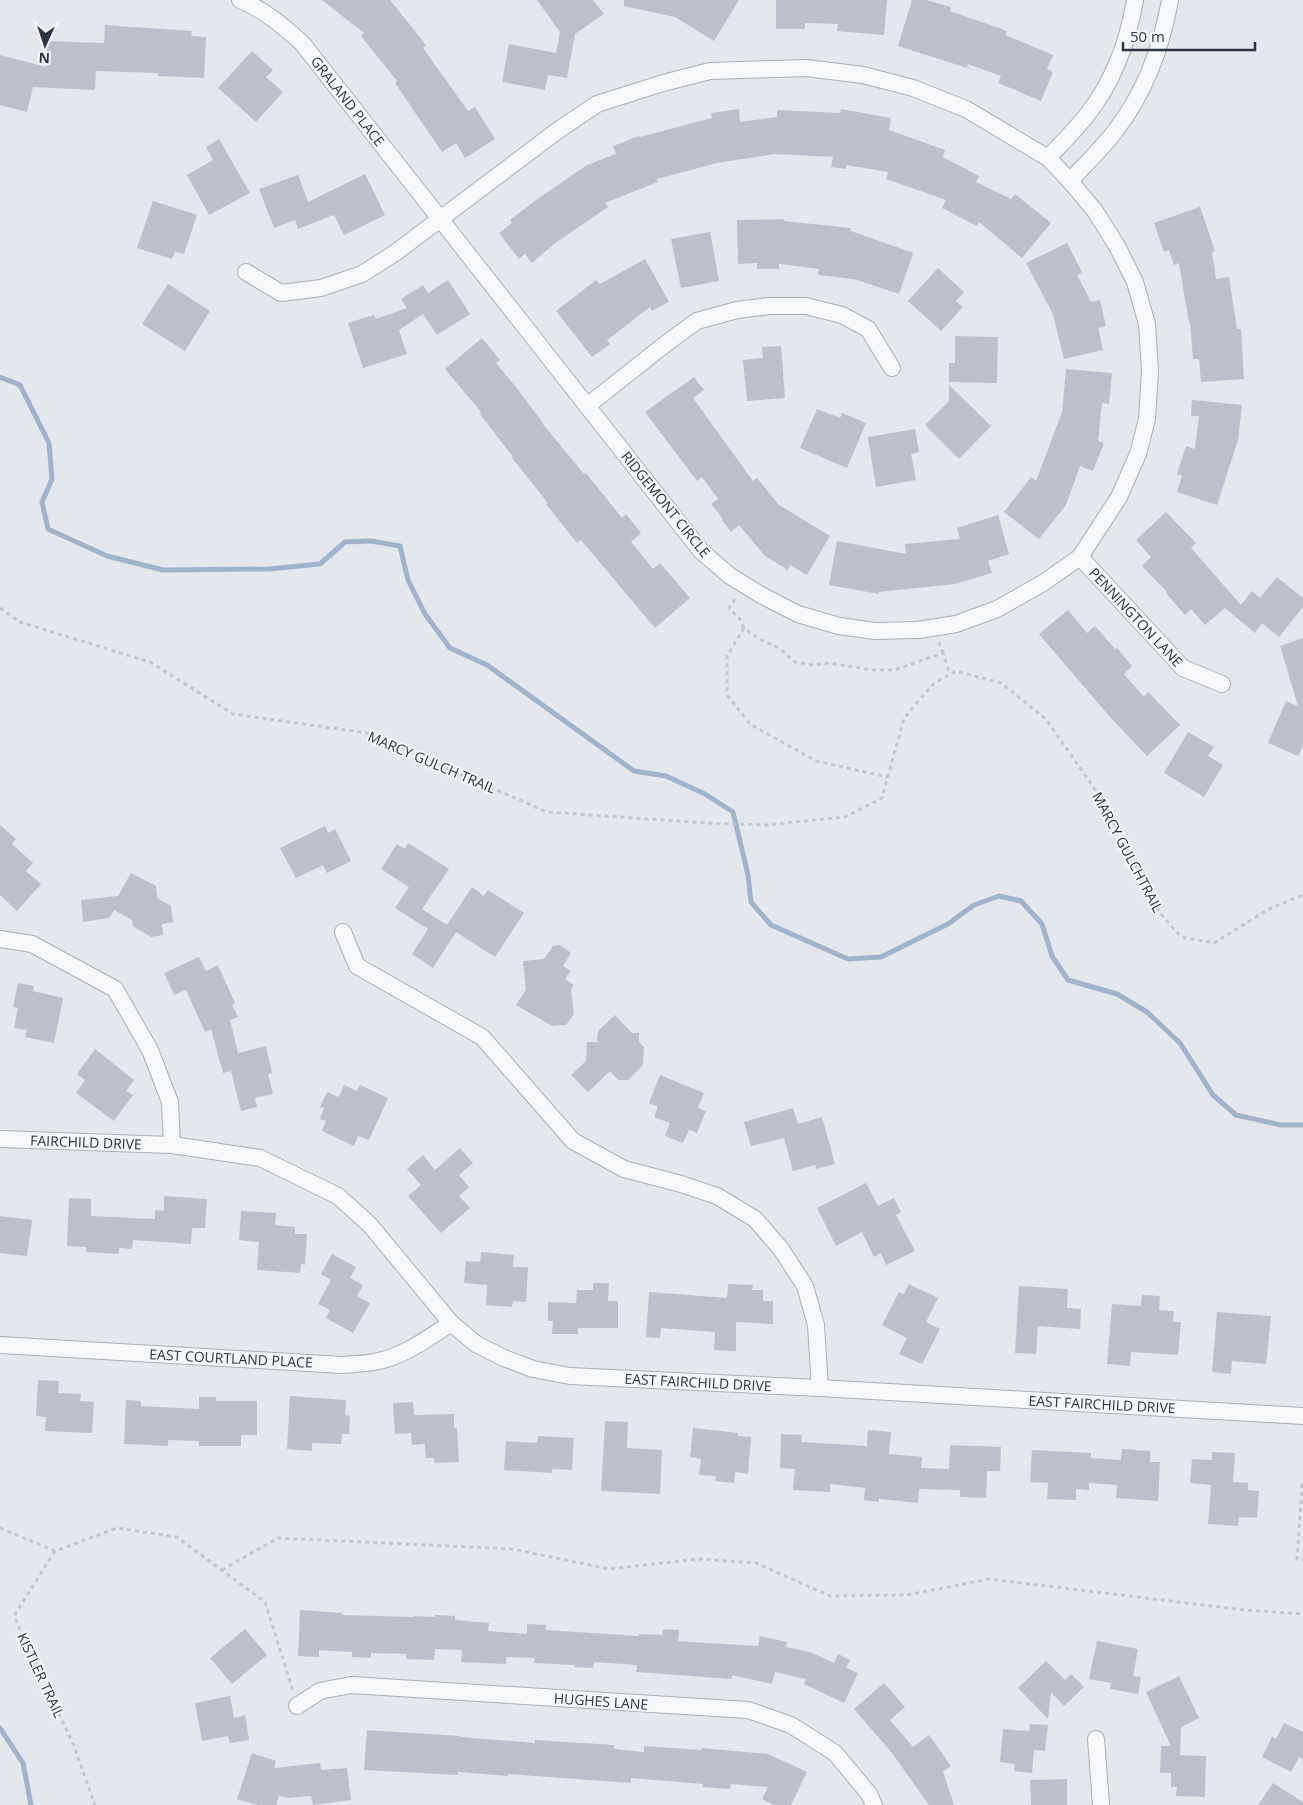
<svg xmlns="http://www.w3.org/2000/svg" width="1303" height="1805" viewBox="0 0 1303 1805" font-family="'Open Sans',sans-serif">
<rect width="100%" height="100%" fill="#e4e7ec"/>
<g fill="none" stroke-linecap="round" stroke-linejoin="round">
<g stroke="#9fb4cc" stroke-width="5">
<path d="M0 377 20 385 49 443 52 479 42 502 48 529 107 556 163 570 269 569 320 564 345 542 371 541 400 546 408 580 425 614 450 648 487 665 634 771 666 776 705 794 733 812 748 875 751 902 771 925 848 959 881 957 948 924 974 905 999 896 1021 901 1042 924 1052 956 1068 980 1117 994 1147 1012 1180 1043 1213 1095 1236 1115 1281 1125H1303"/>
<path d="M0 1728 23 1763 31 1805"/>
</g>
</g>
<g fill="#bbc0ca">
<path d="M322 0H390L426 45 423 48 468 111 475 107 495 139 465 158 456 143 442 152 395 83 397 81 361 36 364 33Z"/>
<path d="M537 0H593L604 14 575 34 567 78 548 75 545 90 502 82 509 44 556 53 560 32Z"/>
<path d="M624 0H739L714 41 675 17 624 6Z"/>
<path d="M776 0H887L884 35 837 31 838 24 805 23V29H776Z"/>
<path d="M912 0H926L951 7 950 11 1007 31 1005 35 1053 55 1047 69 1053 72 1041 101 998 83 1001 76 968 64 967 68 898 46Z"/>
<path d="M105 25 192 31 191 36 206 37 204 78 158 76V73L96 71 95 90 33 87 27 112 0 105V55L46 67 47 41 104 43Z"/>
<path d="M252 51 273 70 266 77 283 92 256 122 218 88Z"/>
<path d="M739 109 740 122 777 117V110L840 113 841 109 891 118 889 130 945 150 943 157 979 176 976 182 1011 199 1015 194 1051 223 1022 258 979 222 977 226 942 208 946 200 886 179 888 172 846 165V169L831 167 833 157 775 154 717 163 657 179 658 182 605 203 608 207 554 244 532 263 525 254 519 259 499 233 512 223 510 220 536 200 587 165 616 154 613 146 639 136 640 137 712 118 711 113Z"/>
<path d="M219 139 250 193 209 215 187 175 213 160 206 147Z"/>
<path d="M365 174 385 215 344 235 334 215 298 229 295 220 274 228 259 189 298 175 308 202Z"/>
<path d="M153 201 197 215 184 254 175 251 172 259 137 248Z"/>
<path d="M1200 207 1215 251 1212 252 1216 279 1229 277 1237 329H1241L1244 379 1201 382 1199 359H1193L1190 323H1189L1179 263 1174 265 1169 250 1164 252 1154 223Z"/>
<path d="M784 219V221L851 228V231L913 253 899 294 854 279 818 275 819 269 779 264V269H757V263L738 264 737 220Z"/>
<path d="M710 232 719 281 681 288 671 239Z"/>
<path d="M1067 243 1082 272 1077 275 1091 302 1100 300 1106 326 1098 328 1103 350 1064 359 1053 314 1026 263Z"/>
<path d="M645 259 669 302 652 311 650 307 607 340 610 344 592 357 556 311 596 280 600 284Z"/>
<path d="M938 268 964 292 956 301 963 307 941 331 908 301Z"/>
<path d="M448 280 470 314 437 335 423 314 399 330 407 354 363 368 348 323 374 315 376 319 407 308 401 299 423 285 428 293Z"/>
<path d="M168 284 210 311 185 351 142 324Z"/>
<path d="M955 336 998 337 997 383 949 382V363H955Z"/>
<path d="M482 338 500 360 496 363 515 386 543 423H542L584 474 586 473 622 518 626 514 641 533 631 542 653 569 660 563 690 598 655 628 581 540 577 543 546 504 548 503 512 458 513 457 479 413 481 412 445 369Z"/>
<path d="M781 346 785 398 747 401 743 360 763 358 762 347Z"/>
<path d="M1066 369 1112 373 1109 404 1102 403 1098 441 1104 443 1093 471 1080 466 1066 505 1039 539 1004 512 1031 477 1036 481 1062 412Z"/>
<path d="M694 377 704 390 693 398 753 481 757 478 779 505 830 536 807 575 790 565 788 570 765 556 739 525 731 532 722 520 723 519 711 504 718 499 702 477 697 481 645 412Z"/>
<path d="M949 385 991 426 959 459 925 425 949 401Z"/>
<path d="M1192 400 1242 405 1238 440 1217 505 1177 492 1182 476 1177 474 1186 446 1195 449 1199 416H1191Z"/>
<path d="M817 409 840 418 842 413 866 423 847 468 800 448Z"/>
<path d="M915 429 919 452 911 454 916 480 876 487 868 437Z"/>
<path d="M1166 512 1196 543 1191 548 1241 605 1252 591 1260 598 1277 577 1303 598V607L1279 637 1262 623 1255 633 1225 608 1205 625 1191 609 1185 615 1166 593 1167 592 1142 566 1151 557 1136 540Z"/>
<path d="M998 515 1009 554 988 561 992 573 955 584 879 592V594L829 585 837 541 906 554 905 544 960 539 957 528Z"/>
<path d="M1068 610 1087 633 1095 626 1115 649 1117 648 1132 666 1124 674 1144 697 1148 692 1180 725 1147 756 1110 717 1039 634Z"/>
<path d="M1303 638V746L1298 756 1268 743 1286 701 1298 706 1280 646Z"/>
<path d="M1188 732 1214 747 1208 756 1223 765 1204 797 1164 773Z"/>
<path d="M0 825 16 839 12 844 33 863 26 871 41 884 17 911 0 895Z"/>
<path d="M325 826 328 833 335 829 351 861 327 873 323 865 296 878 280 848Z"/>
<path d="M408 843 449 869 422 909 447 925 472 887 484 896 488 890 524 913 495 957 456 932 433 968 412 954 428 929 395 908 409 887 381 869 397 844 405 849Z"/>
<path d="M131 873 156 886 157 898 171 906 173 922 162 924 163 935 151 937 133 926 132 920 114 910 109 918 83 922 81 900 118 896Z"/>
<path d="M560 945 571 953 563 966 571 971 565 979 574 985 571 989 574 1014 566 1025 552 1026 516 1005 526 990 523 961 544 959 553 946Z"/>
<path d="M199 957 206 971 218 965 235 1003 232 1005 238 1017 230 1020 238 1053 266 1046 272 1073 268 1074 273 1094 255 1098 257 1107 241 1111 231 1071 223 1073 211 1029 205 1032 186 990 174 995 164 973Z"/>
<path d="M18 983 34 986 33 991 63 998 54 1043 25 1037 27 1030 14 1028 18 1008 13 1007Z"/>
<path d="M615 1015 632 1033H639V1042L644 1047 643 1065 628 1080H618L610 1071 588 1092 571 1075 586 1061 587 1042H597L598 1031Z"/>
<path d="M95 1049 134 1080 126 1091 133 1095 114 1121 76 1093 85 1080 77 1074Z"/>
<path d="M660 1075 704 1093 698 1108 706 1111 697 1133 689 1130 683 1143 665 1136 670 1123 654 1117 658 1107 649 1103Z"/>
<path d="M344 1085 357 1091 360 1085 388 1098 369 1140 358 1136 354 1146 322 1131 326 1121 320 1119 324 1108 320 1107 327 1092 339 1097Z"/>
<path d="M793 1108 798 1124 822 1117 835 1164 816 1169 815 1165 793 1171 784 1138 751 1146 744 1122Z"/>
<path d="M460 1148 473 1163 459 1175 469 1187 459 1196 470 1208 441 1233 408 1196 421 1185 407 1169 423 1155 435 1170Z"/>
<path d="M866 1183 878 1206 894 1198 901 1212 896 1215 915 1251 886 1265 881 1253 874 1257 862 1232 836 1246 817 1208Z"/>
<path d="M164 1196 207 1199 205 1228H192L191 1244 133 1240 132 1249 119 1248V1254L86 1252V1247L67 1246 69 1198 91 1199V1216L155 1219V1210L164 1211Z"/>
<path d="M241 1211 276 1213 275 1225 295 1227V1234H307L305 1265 301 1263 300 1273 257 1270 259 1242 239 1240Z"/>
<path d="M0 1216 32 1220 27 1256 0 1253Z"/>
<path d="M481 1252 514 1255 513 1267H528L526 1302 513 1301 512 1307 486 1305 487 1285 464 1283 466 1261 480 1262Z"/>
<path d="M332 1254 356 1267 350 1278 363 1285 357 1296 370 1303 353 1333 326 1318 330 1310 318 1304 331 1280 321 1274Z"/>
<path d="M593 1283H609L608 1301H618V1328H578V1334H552L553 1321H548V1302L576 1303 577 1290H593Z"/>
<path d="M728 1284 753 1285 752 1290H763V1301H773V1324L736 1322V1351L714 1350 715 1332 661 1328 660 1338 646 1337 649 1292 727 1298Z"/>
<path d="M909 1284 938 1298 926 1322 940 1329 922 1364 899 1354 907 1338 882 1325 899 1292 904 1294Z"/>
<path d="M1019 1286 1068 1289 1067 1308 1081 1309 1080 1329 1038 1326 1036 1354 1015 1353Z"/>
<path d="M1142 1295 1160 1296 1159 1310 1174 1311 1173 1322H1181L1178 1355 1131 1352 1130 1366 1107 1364 1112 1304 1141 1306Z"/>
<path d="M1217 1312 1271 1316 1266 1364 1232 1361 1231 1374 1212 1372Z"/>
<path d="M38 1380 59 1381 58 1393 81 1394 80 1401 94 1402 92 1433 45 1431 46 1417 36 1416Z"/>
<path d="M290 1396 346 1400 345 1415 350 1416 349 1434H342L341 1444 312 1443V1451L287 1449Z"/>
<path d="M199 1397H216V1401H257V1435H241V1446H199V1441L168 1440V1446L124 1444 126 1400 141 1401V1406L199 1409Z"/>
<path d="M413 1402 414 1415 454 1414V1428H457L459 1462 434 1463V1458H426L425 1444 412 1445 411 1433 395 1434 393 1403Z"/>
<path d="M605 1421 628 1422 627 1448 662 1450 660 1494 601 1491Z"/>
<path d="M693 1428 738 1433V1436L751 1437 748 1474 735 1472 734 1483 715 1481 716 1476 699 1475 701 1459 690 1457Z"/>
<path d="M868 1430 891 1432 889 1454 922 1457 921 1468 949 1469 950 1445 1001 1447 1000 1471H987L986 1498 960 1497V1490L919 1489 918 1503 879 1499V1502L864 1500 865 1488 830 1484V1492L793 1490 795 1469 780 1468 781 1434 802 1435 801 1442 867 1446Z"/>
<path d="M538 1436 574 1438 572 1470 552 1469V1473L504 1470 506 1441 537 1443Z"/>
<path d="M1122 1449 1150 1451V1462H1160L1158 1501 1116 1498 1117 1485 1089 1483V1490L1076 1489V1500L1047 1499 1048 1483 1030 1482 1032 1450 1091 1453V1458L1121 1460Z"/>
<path d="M1212 1452 1235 1453 1233 1482 1248 1483V1490L1259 1491 1257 1518 1239 1517 1238 1526 1208 1524 1211 1485 1190 1483 1192 1459 1212 1460Z"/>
<path d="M300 1610 342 1613V1615L414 1617V1616L435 1617V1615L455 1616V1620L489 1623 488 1631 527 1634V1624L546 1625V1630L639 1636V1634L662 1635 663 1629 679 1630 678 1641 758 1646 760 1636 787 1642 786 1647 810 1652 834 1663 838 1654 850 1660 846 1668 858 1673 844 1703 804 1684 806 1679 775 1672 772 1684 732 1675V1679L636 1672 637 1665 594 1662 593 1668 574 1667 575 1665 534 1663 535 1658 506 1657V1664L461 1662 462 1650 435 1649 434 1660 406 1659V1654L371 1653V1658L352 1657V1652L319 1650V1657L298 1656Z"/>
<path d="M245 1629 267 1655 232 1684 210 1658Z"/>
<path d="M1097 1641 1138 1649 1133 1676 1141 1677 1138 1694 1110 1689 1111 1683 1089 1679Z"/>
<path d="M1046 1661 1065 1680 1071 1674 1084 1687 1064 1706 1051 1692 1048 1719 1018 1688Z"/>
<path d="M1179 1676 1199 1718 1181 1727 1180 1755 1206 1756 1205 1797 1176 1796 1177 1787H1171V1773H1160L1161 1746H1171L1146 1692Z"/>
<path d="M884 1683 905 1707 890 1720 913 1747 929 1735 951 1766 943 1772 954 1805H929L892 1753 854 1709Z"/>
<path d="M230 1696 234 1718 245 1715 249 1740 230 1743 228 1736 202 1741 195 1703Z"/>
<path d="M1284 1723 1303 1732V1759L1299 1757 1291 1772 1262 1757 1272 1737 1276 1739Z"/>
<path d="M1030 1724 1048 1725 1045 1751 1034 1750 1032 1773 1014 1771 1015 1764 1000 1762 1003 1729 1029 1731Z"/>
<path d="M367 1730 460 1736V1737L535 1743V1740L614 1745V1749L644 1752V1746L701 1750 702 1748 768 1754 807 1772 791 1805H774L762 1799 768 1787 731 1784 730 1789 702 1787 703 1784 631 1778V1783L508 1774V1776L458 1772V1775L364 1770Z"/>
<path d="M252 1753 276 1761 274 1768 320 1763 321 1770 347 1768 351 1800 313 1805 311 1796 288 1798 279 1795 276 1805H258L237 1799Z"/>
<path d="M1067 1779V1805H1031L1030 1780Z"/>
<path d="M1273 1783 1303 1802V1805H1258Z"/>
</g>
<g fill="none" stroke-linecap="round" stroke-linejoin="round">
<g stroke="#a9aeb7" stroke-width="18">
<g id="street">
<path d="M240 0C264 10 282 25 302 43L701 551 730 576 761 595 798 614 839 626 875 631 918 630 956 624 997 609 1043 583 1080 557 1119 497 1138 454 1147 419 1150 370 1147 324 1135 282 1117 246 1095 211 1070 181 1048 158 966 109 913 88 863 75 806 68 710 71 663 83 597 104 557 131 395 253 362 274 321 288 281 293 246 272"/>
<path d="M1048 158C1061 144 1075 130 1087 115 1113 82 1128 42 1135 0"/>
<path d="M1070 181C1085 164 1103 148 1116 130 1145 92 1162 46 1170 0"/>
<path d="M587 406 668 342 697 321 737 310 769 306H806L842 315 868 329 892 368"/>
<path d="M1080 557 1183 668 1222 684"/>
<path d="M343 932 357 966 482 1037 573 1141 624 1169 681 1184 717 1196 755 1219 781 1249 805 1286 816 1325 820 1388"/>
<path d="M0 939 32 944 115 989 150 1050 170 1102 172 1145"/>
<path d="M0 1139 172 1145 260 1158 338 1196 370 1225 451 1323 476 1344 504 1358 533 1369 570 1376 820 1388 1303 1416"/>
<path d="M0 1345 342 1365C352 1364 363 1364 374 1362 403 1357 427 1339 451 1323"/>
<path d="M297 1706 320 1691 351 1685 748 1710 791 1725 835 1753 869 1794 874 1805"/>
<path d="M1096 1739 1101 1805"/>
</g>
</g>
<g stroke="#c2c5cb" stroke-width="3" stroke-dasharray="4 4" stroke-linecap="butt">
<path d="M735 599 729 608 740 619 744 628 761 640 779 648 795 662 813 665 829 663 872 670H894L943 653 950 674"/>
<path d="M0 608 20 622 150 662 233 714 367 733 547 812 707 823 766 825 845 817 882 798 904 718 934 683 956 671 1001 683 1046 719 1103 801 1159 912 1181 937 1214 943 1269 909 1303 895"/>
<path d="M744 628 727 656V695L750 724 816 761 888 777"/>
<path d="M939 642 943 653"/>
<path d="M1303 1485H1302L1297 1559 1303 1560"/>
<path d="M0 1528 55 1551 117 1528 177 1537 265 1602 293 1691"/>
<path d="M55 1551 14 1616 74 1746 95 1805"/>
<path d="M222 1570 278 1538 512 1549 609 1569 699 1559 756 1563 830 1596 907 1595 989 1579 1244 1610 1303 1614"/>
</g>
<use href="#street" stroke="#f7f8fa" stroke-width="16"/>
</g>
<g text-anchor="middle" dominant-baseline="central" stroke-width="4" stroke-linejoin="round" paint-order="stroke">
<g font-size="14" fill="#2b3445" stroke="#f4f6f9">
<text transform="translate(348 101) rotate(52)">GRALAND PLACE</text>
<text transform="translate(666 504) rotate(51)">RIDGEMONT CIRCLE</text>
<text transform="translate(1136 617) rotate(47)">PENNINGTON LANE</text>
<text transform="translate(432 762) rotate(23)">MARCY GULCH TRAIL</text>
<text transform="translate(1128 852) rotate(62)">MARCY GULCHTRAIL</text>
<text transform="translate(86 1142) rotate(2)">FAIRCHILD DRIVE</text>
<text transform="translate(231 1358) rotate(3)">EAST COURTLAND PLACE</text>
<text transform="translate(698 1382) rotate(3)">EAST FAIRCHILD DRIVE</text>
<text transform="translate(1102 1404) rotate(3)">EAST FAIRCHILD DRIVE</text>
<text transform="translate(41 1675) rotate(65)">KISTLER TRAIL</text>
<text transform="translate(601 1701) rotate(4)">HUGHES LANE</text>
</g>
</g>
<g transform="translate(45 45) rotate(183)" stroke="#f4f6f9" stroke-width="4" paint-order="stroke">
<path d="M0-4L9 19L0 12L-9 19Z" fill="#2b3445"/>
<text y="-8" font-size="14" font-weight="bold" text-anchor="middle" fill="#2b3445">N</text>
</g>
<path d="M1123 42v8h132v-8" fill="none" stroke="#2b3445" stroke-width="2.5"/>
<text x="1130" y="42" font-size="15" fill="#2b3445" stroke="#f4f6f9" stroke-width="4" paint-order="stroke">50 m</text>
</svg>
